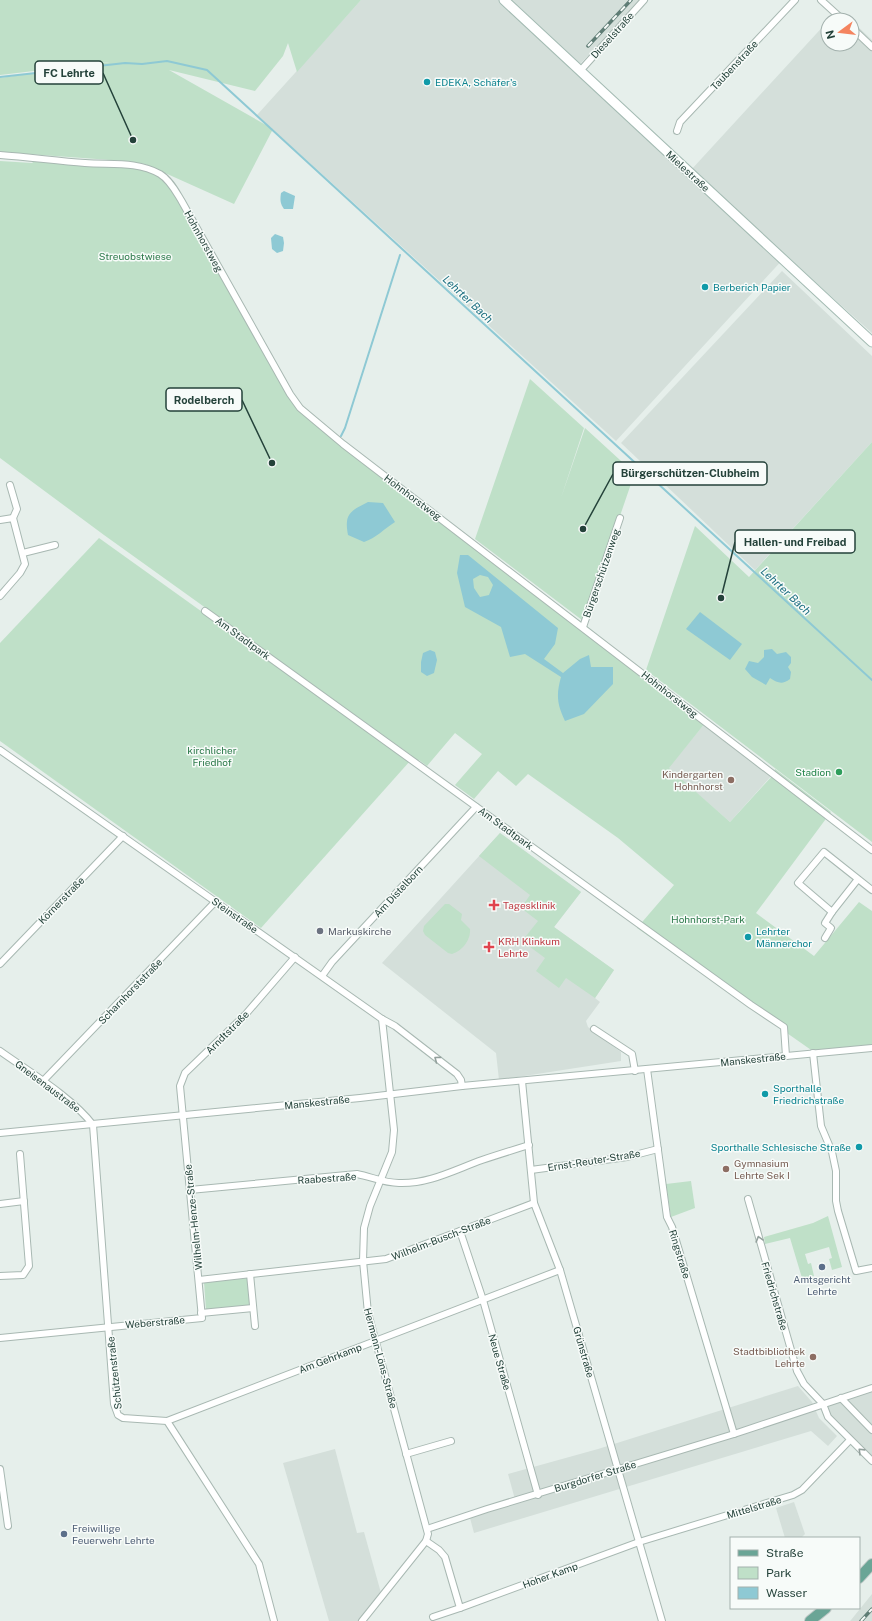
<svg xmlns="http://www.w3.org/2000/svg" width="872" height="1621" viewBox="0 0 872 1621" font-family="'Public Sans',sans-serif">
<rect width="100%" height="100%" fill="#e6efeb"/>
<g fill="#d4dfda">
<path d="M361 0H641L579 65 691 170 828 21V44H852V21L872 40V333L786 256 616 441 257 115Z"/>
<path d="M782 271 872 356V442L755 570 621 443Z"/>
<path d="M706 722 773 774 730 822 668 768Z"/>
<path d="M500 833 581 892 554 927 614 970 595 998 600 1002 586 1021 588 1027 621 1052V1061L499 1080 496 1053 382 963Z"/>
<path d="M798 1386 812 1402 819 1418 837 1436 828 1446 811 1431 474 1533 470 1518 516 1503 508 1474 598 1449Z"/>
<path d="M872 1390V1457L830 1418 825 1405Z"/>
<path d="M335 1449 357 1533 364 1532 381 1593 359 1621H329L283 1463Z"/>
<path d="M794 1502 805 1534 801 1538H785L776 1508Z"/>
<path d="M872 1594V1621H850L851 1620Z"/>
</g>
<g fill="#bfe0c8">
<path d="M0 0H361L297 72 288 43 283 56 255 91 169 70 273 129 234 204 145 164 124 161 0 152V78L110 62 0 75Z"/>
<path d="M35 160 127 167 144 170 161 177 177 198 294 405 339 443 583 623 706 722 669 768 730 822 773 775 775 769 831 812 756 913 814 956 859 902 872 911V1046L814 1052 637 928 674 885 618 838 528 774 516 786 498 771 474 799 455 785 482 754 455 733 427 766 419 760 417 761 411 756V755L104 535 0 458V161L32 163Z"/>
<path d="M530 379 584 428 561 498 585 428 632 471 634 475 585 618 582 620 475 539Z"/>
<path d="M872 442V842L646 670 695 526 749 577Z"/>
<path d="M99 538 410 761 261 928 0 741V643Z"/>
<path d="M500 833 581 892 554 927 614 970 595 998 566 978 559 988 536 971 545 958 522 941 538 921 521 908 530 895 479 856Z"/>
<path d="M445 904H449L462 914 461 920 470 929C471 940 462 951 452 954L448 953 425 935 423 931 424 926Z"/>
<path d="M691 1181 695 1208 671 1217 666 1184Z"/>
<path d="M828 1216 842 1267 832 1270 829 1259 832 1258 829 1247 805 1254 808 1264 811 1263 814 1276 805 1278V1277L802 1278 790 1238 765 1244 764 1237 813 1223Z"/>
<path d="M248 1278 251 1305 206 1310 204 1282Z"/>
</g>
<g fill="#8ec9d4" fill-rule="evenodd">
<path d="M284 191 295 196 293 209H284C280 204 280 199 281 193Z"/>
<path d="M275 234 283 237 284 243 283 251 277 253 272 249 271 238Z"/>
<path d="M368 502 383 503 395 522C384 529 376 538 364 542L348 535C344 514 350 511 368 502Z"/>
<path d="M460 555H468L558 628 555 644 544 659 563 673 580 659 589 655 591 667H613V684L584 714 565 721C557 704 556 695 561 677L525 654 510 657 501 627 465 607 457 573ZM480 575 488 577 493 585 489 595 480 597 474 588 473 579Z"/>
<path d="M700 612 742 644 730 660 686 629Z"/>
<path d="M772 649 777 654 786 652 791 657V663L788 667 791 672 790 679C782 685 778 683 770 678L766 685 752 677 745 669 749 661 758 663 764 657V650Z"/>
<path d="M430 650 435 652 437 660 434 673 427 676 421 672V662L423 653Z"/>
</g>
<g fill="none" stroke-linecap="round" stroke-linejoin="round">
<g stroke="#8ec9d4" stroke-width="2">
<path d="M0 77 125 63 142 64 167 61 207 70 872 680"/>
<path d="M341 436 345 428 400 255"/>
</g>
<g stroke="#a8b8b2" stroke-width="8">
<g id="street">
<path d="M821 0 843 20"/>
<path d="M852 28 872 47"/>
<path d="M580 71 644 0"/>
<path d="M677 131 680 122 795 0"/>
<path d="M0 155C29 157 57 161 85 163 111 165 137 161 160 174 170 180 176 192 181 200L290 394 300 408 343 444 872 850"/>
<path d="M10 485 17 509 13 518"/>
<path d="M0 520 13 518 25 564 20 573 0 596"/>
<path d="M23 553 55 545"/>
<path d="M205 611 751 1005 784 1027 786 1056"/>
<path d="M583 627 620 518"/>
<path d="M0 750 382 1019 395 1026 457 1074 461 1080 462 1086"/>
<path d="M858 879 832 912 798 883 824 852 872 890"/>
<path d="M825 938 831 928 825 923 832 912"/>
<path d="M0 964 123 836"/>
<path d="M322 976 332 962 476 807"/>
<path d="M594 1029 632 1054 635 1071"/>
<path d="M0 1051C28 1071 73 1098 93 1125L114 1404 118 1415 123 1418 167 1421 259 1564 274 1621"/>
<path d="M813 1053 821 1126 832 1152 836 1171V1201L838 1211 856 1271 872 1268"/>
<path d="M647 1069 667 1217 672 1227 734 1434"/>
<path d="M43 1081 216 901"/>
<path d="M522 1081 534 1203 560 1270 662 1621"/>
<path d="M0 1133 360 1098 462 1086 872 1048"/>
<path d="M531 1170 627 1157 658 1149"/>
<path d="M190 1190 357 1174C372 1177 384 1183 399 1183 429 1184 454 1170 482 1160 497 1155 513 1150 529 1145"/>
<path d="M748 1199 797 1371 804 1384 823 1404 828 1417 872 1461"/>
<path d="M0 1204 24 1201"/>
<path d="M460 1231 483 1300 538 1495"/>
<path d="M250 1274 255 1326"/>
<path d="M0 1276 23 1275 29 1266 20 1154"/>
<path d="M199 1280 386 1259 534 1203"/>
<path d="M201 1313 253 1308"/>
<path d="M0 1338 202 1318 180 1086 185 1073 245 1015 295 957"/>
<path d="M841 1398 872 1430"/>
<path d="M167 1421 560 1270"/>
<path d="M406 1454 451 1441"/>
<path d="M0 1469 8 1526"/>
<path d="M427 1529 487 1509 734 1434 872 1388"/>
<path d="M426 1541 439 1550 445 1557 460 1608 639 1542 793 1495 802 1490 850 1440"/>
<path d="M433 1617 460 1608"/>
<path d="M362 1621 426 1541 428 1534 368 1313 363 1261 364 1228 370 1206 392 1152 394 1130 382 1019"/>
</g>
</g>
<g stroke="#a4bbb3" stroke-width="11">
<path id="secondary" d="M504 0 872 342"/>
</g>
<g stroke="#c2cac8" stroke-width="12">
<g id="primary">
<path d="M859 1578 872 1564"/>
<path d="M810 1621 826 1608"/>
</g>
</g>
<use href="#street" stroke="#fff" stroke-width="6"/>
<use href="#secondary" stroke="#fff" stroke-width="9"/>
<use href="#primary" stroke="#6aa596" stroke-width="10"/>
<g stroke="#5f7d75" stroke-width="3.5">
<g id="rail">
<path d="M588 46 631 0"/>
<path d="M861 1621 872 1609"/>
</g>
</g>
<use href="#rail" stroke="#f7fbf9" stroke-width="2" stroke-dasharray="6" stroke-linecap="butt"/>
</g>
<defs><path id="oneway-chevron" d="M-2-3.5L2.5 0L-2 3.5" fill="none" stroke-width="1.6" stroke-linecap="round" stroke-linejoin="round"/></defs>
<g stroke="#92a09c">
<use href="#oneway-chevron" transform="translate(437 1059) rotate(-143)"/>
<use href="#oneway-chevron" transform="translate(759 1239) rotate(-106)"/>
<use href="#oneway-chevron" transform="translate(861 1451) rotate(-136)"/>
</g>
<g fill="#0f9aa8" stroke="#f7fbf9" stroke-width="1.5">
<circle cx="427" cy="82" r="4"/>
<circle cx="705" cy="287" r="4"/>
<circle cx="748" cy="937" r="4"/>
<circle cx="765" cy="1094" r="4"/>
<circle cx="859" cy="1147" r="4"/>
</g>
<circle fill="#2e9e5b" stroke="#f7fbf9" stroke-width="1.5" cx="839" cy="772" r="4"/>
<g fill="#8d6e63" stroke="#f7fbf9" stroke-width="1.5">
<circle cx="731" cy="780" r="4"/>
<circle cx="726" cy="1169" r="4"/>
<circle cx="813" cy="1357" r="4"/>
</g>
<g fill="#e0444e" stroke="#f7fbf9" stroke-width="1.5">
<path d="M492 899h4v4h4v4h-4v4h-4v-4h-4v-4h4z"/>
<path d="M487 941h4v4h4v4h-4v4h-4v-4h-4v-4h4z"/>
</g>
<circle fill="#6b7280" stroke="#f7fbf9" stroke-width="1.5" cx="320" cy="931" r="4"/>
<g fill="#5c6f8a" stroke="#f7fbf9" stroke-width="1.5">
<circle cx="822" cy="1267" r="4"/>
<circle cx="64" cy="1534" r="4"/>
</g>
<g text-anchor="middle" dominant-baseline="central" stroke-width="3" stroke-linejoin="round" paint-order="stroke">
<g font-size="10" fill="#24423a" stroke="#f7fbf9">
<text transform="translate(612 35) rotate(-48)">Dieselstraße</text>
<text transform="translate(734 65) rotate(-47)">Taubenstraße</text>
<text transform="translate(688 171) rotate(43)">Mielestraße</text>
<text transform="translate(204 241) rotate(61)">Hohnhorstweg</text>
<text transform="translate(413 497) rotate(37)">Hohnhorstweg</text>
<text transform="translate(601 573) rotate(-71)">Bürgerschützenweg</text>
<text transform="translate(243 638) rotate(36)">Am Stadtpark</text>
<text transform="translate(670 694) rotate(38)">Hohnhorstweg</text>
<text transform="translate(506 828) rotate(36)">Am Stadtpark</text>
<text transform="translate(398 891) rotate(-47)">Am Distelborn</text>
<text transform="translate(61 900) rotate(-46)">Körnerstraße</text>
<text transform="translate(235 915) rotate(35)">Steinstraße</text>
<text transform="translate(130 991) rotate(-46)">Scharnhorststraße</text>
<text transform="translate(227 1032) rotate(-45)">Arndtstraße</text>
<text transform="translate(753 1059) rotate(-6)">Manskestraße</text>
<text transform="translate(48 1086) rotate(37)">Gneisenaustraße</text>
<text transform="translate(317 1102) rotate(-6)">Manskestraße</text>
<text transform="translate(594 1160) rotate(-9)">Ernst-Reuter-Straße</text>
<text transform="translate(327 1178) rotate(-4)">Raabestraße</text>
<text transform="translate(193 1217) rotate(-96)">Wilhelm-Henze-Straße</text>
<text transform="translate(441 1238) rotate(-21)">Wilhelm-Busch-Straße</text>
<text transform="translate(680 1254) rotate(73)">Ringstraße</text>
<text transform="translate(775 1296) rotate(74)">Friedrichstraße</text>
<text transform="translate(155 1322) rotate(-5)">Weberstraße</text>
<text transform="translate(584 1352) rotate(74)">Grünstraße</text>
<text transform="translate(330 1358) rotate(-21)">Am Gehrkamp</text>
<text transform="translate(381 1358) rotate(75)">Hermann-Löns-Straße</text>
<text transform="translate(500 1362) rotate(74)">Neue Straße</text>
<text transform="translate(114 1373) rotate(-96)">Schützenstraße</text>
<text transform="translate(595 1476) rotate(-17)">Burgdorfer Straße</text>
<text transform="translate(754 1507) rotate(-17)">Mittelstraße</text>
<text transform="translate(550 1575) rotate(-20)">Hoher Kamp</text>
</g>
<g font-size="10" fill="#0d838f" stroke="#f7fbf9" text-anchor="start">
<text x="435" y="82">EDEKA, Schäfer's</text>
<text x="713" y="287">Berberich Papier</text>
<text x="756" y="931">Lehrter<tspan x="756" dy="12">Männerchor</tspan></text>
<text x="773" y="1088">Sporthalle<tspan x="773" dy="12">Friedrichstraße</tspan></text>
<text x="851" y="1147" text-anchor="end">Sporthalle Schlesische Straße</text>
</g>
<g font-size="10" fill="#2d7a4b" stroke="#f7fbf9">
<text x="135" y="256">Streuobstwiese</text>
<text x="212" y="750">kirchlicher<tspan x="212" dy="12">Friedhof</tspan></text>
<text x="708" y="919">Hohnhorst-Park</text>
</g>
<g font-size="10" fill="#27864d" stroke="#f7fbf9" text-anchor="end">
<text x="831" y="772">Stadion</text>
</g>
<g font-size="10" fill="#785e54" stroke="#f7fbf9" text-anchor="end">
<text x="723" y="774">Kindergarten<tspan x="723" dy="12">Hohnhorst</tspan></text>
<text x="734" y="1163" text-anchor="start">Gymnasium<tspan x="734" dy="12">Lehrte Sek I</tspan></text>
<text x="805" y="1351">Stadtbibliothek<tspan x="805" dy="12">Lehrte</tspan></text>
</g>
<g font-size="10" fill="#be3a42" stroke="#f7fbf9" text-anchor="start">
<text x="503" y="905">Tagesklinik</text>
<text x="498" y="941">KRH Klinkum<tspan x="498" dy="12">Lehrte</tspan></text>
</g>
<g font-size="10" fill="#5b616d" stroke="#f7fbf9" text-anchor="start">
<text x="328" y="931">Markuskirche</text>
</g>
<g font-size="10" fill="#4e5e75" stroke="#f7fbf9">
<text x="822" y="1279">Amtsgericht<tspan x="822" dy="12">Lehrte</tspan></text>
<text x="72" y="1528" text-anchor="start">Freiwillige<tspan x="72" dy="12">Feuerwehr Lehrte</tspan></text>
</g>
<g font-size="11" font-style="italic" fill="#1c6f80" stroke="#f7fbf9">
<text transform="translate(468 299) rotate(43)">Lehrter Bach</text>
<text transform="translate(786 591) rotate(43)">Lehrter Bach</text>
</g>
</g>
<path fill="none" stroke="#24423a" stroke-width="1.5" d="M133 140L103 73M272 463L242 400M583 529L613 474M721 598L735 542"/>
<g fill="#24423a" stroke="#f7fbf9" stroke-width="1.5">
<circle cx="133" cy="140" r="4"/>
<circle cx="272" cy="463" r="4"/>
<circle cx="583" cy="529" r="4"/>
<circle cx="721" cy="598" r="4"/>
</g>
<g fill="#f7fbf9" stroke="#24423a" stroke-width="1.5">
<rect x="35" y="61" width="68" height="23" rx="4"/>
<rect x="166" y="388" width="76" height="23" rx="4"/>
<rect x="613" y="462" width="154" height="23" rx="4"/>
<rect x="735" y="530" width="120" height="23" rx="4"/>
</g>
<g font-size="11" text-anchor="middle" font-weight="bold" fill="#24423a">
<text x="69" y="77">FC Lehrte</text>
<text x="204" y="404">Rodelberch</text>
<text x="690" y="477">Bürgerschützen-Clubheim</text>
<text x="795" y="546">Hallen- und Freibad</text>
</g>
<rect x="730" y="1537" width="130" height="72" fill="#f7fbf9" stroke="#a3b1ad"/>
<rect x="738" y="1550" width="20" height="6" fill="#6aa596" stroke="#a3b1ad"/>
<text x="766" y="1557" font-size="12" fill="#24423a">Straße</text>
<rect x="738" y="1567" width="20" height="12" fill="#bfe0c8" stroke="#a3b1ad"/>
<text x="766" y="1577" font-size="12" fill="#24423a">Park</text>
<rect x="738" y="1587" width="20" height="12" fill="#8ec9d4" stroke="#a3b1ad"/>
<text x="766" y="1597" font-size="12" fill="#24423a">Wasser</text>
<g transform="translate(840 32) rotate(255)"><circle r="19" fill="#f7fbf9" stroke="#a3b1ad"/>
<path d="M0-3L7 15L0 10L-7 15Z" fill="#f4845f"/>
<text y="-6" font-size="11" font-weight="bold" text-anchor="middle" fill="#24423a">N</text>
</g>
</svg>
